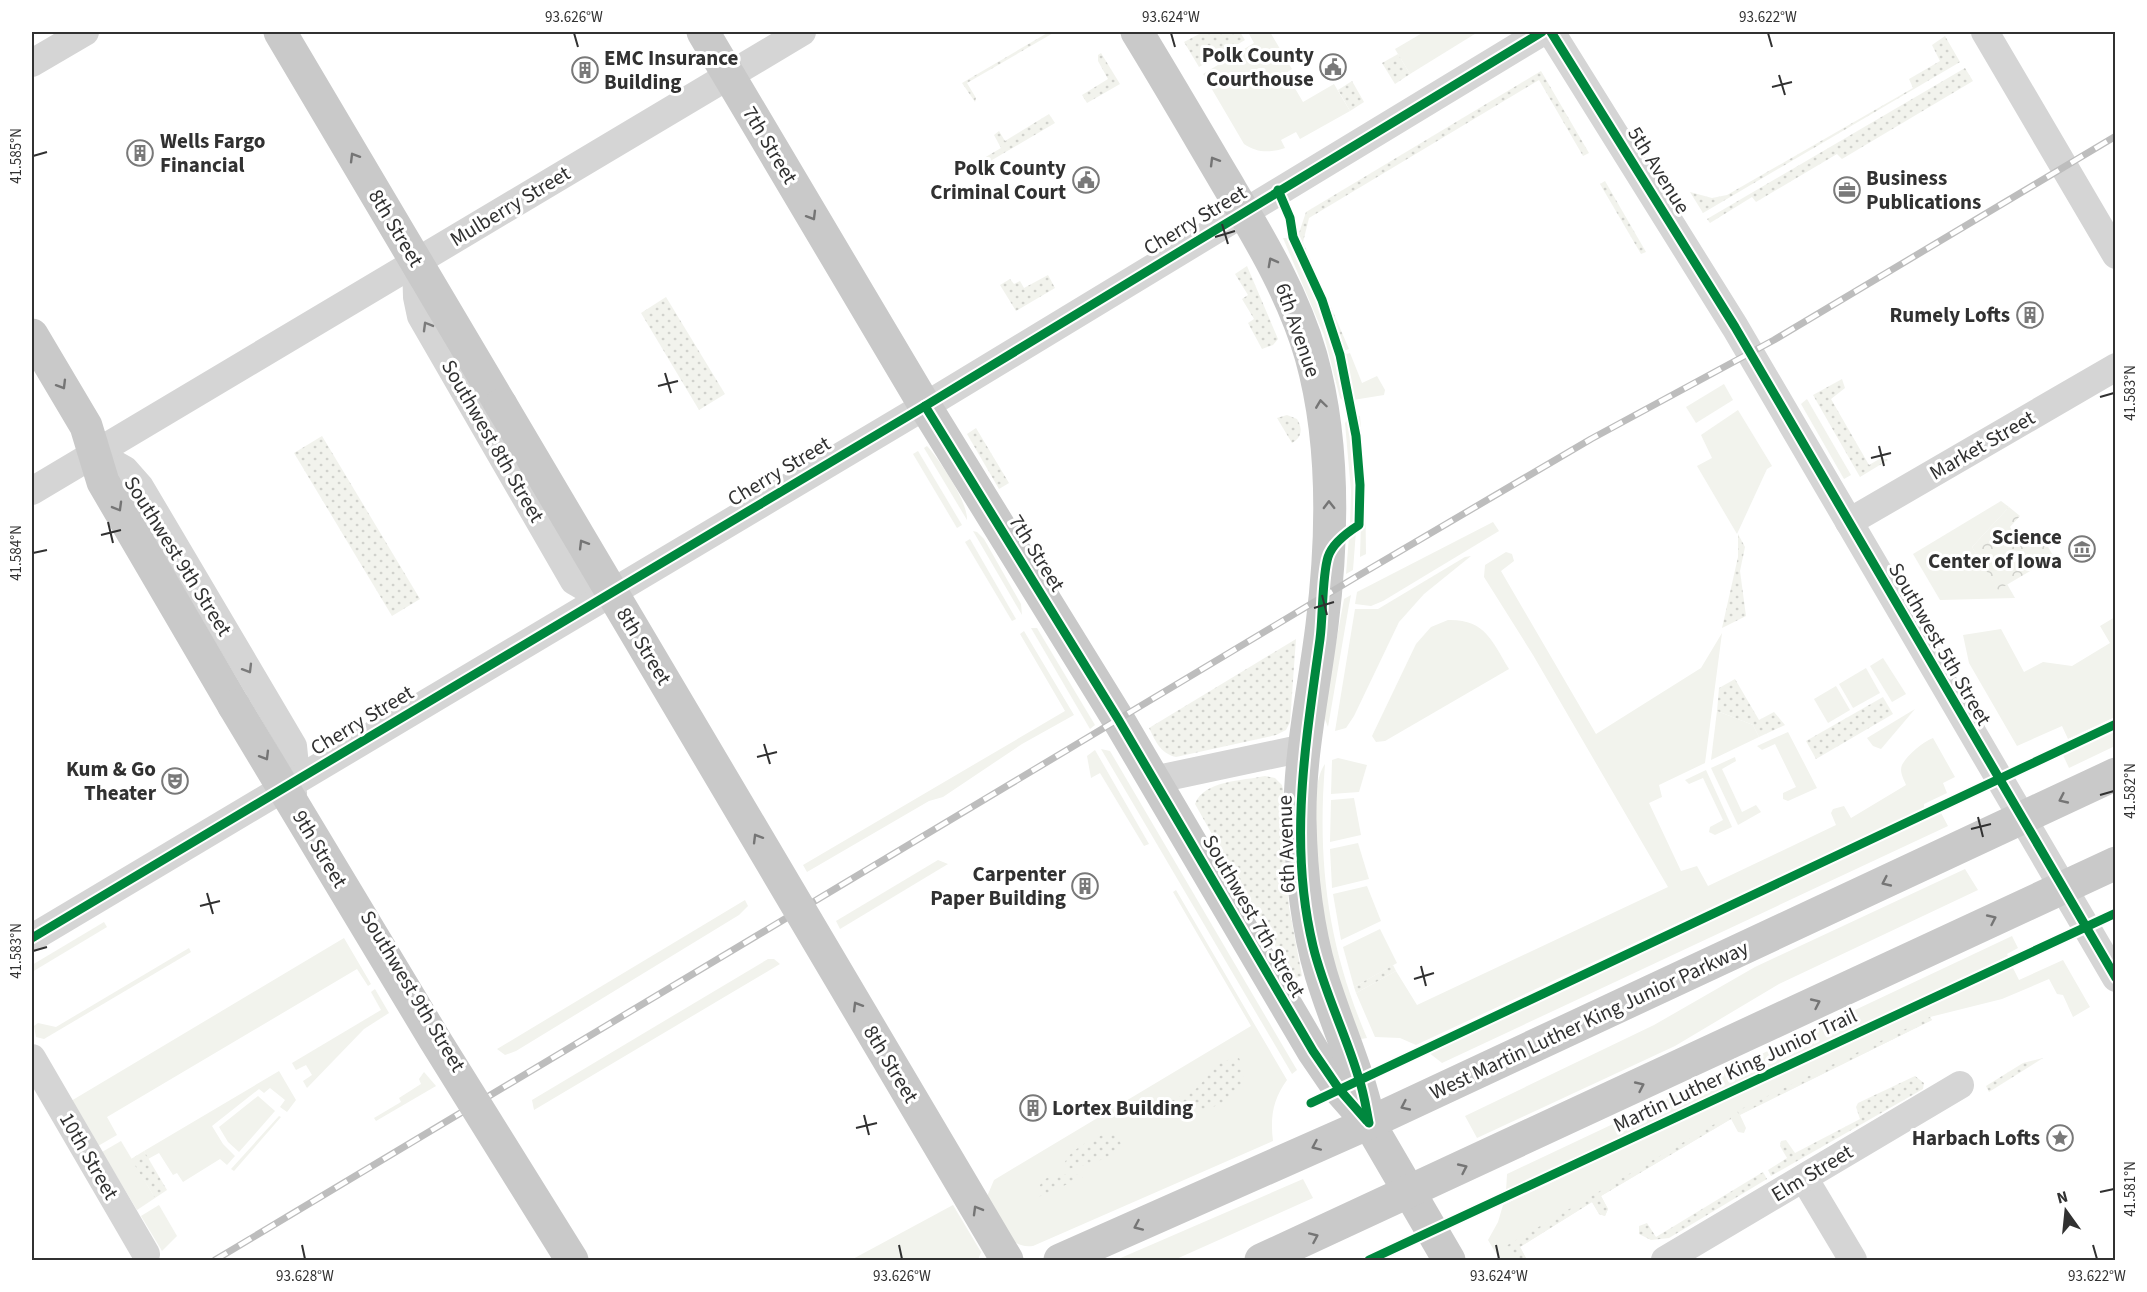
<svg xmlns="http://www.w3.org/2000/svg" width="2147" height="1292" viewBox="0 0 2147 1292" font-family="'Source Sans 3',sans-serif">
<defs>
<pattern id="park-crowns" width="20" height="18" patternUnits="userSpaceOnUse" patternTransform="scale(1.5)"><rect width="20" height="18" fill="#f2f3ed"/><path d="M2 6a3 3 0 1 1 6 0M12 15a3 3 0 1 1 6 0" fill="none" stroke="#d0d1cc"/></pattern>
<pattern id="garden-dots" width="8" height="8" patternUnits="userSpaceOnUse" patternTransform="scale(1.5)"><rect width="8" height="8" fill="#f2f3ed"/><path d="M2 2h.1M6 6h.1" fill="none" stroke="#d0d1cc" stroke-width="1.8" stroke-linecap="round"/></pattern>
</defs>
<rect width="100%" height="100%" fill="#fff"/>
<g fill="#f2f3ed">
<path d="M1248 32H1270L1292 69 1286 73 1303 102 1334 84 1350 111 1300 139 1296 132 1281 140 1285 148C1270 153 1257 153 1244 144L1203 74 1254 43Z"/>
<path d="M1424 32H1478L1410 74 1395 49Z"/>
<path d="M1283 238H1289C1317 291 1335 345 1347 404L1340 398 1324 335Z"/>
<path d="M1350 353 1362 383 1377 376 1385 390 1384 395 1353 400 1343 355Z"/>
<path d="M1724 384 1733 400 1696 423 1686 407Z"/>
<path d="M1807 399 1851 475 1844 479 1801 404Z"/>
<path d="M1738 410 1772 466 1767 469 1737 534 1697 466 1712 458 1701 435Z"/>
<path d="M1356 416H1360L1365 478 1366 554 1360 557 1362 485Z"/>
<path d="M1350 417 1355 461 1356 521 1350 525 1351 491 1345 423Z"/>
<path d="M927 446C939 459 968 502 967 520L924 448Z"/>
<path d="M918 451 962 525 957 528 913 454Z"/>
<path d="M2001 501 2009 507 1972 547 1998 589 2007 584 2015 598 1940 600 1913 554Z"/>
<path d="M1493 522 1499 531 1383 601 1371 606 1355 604 1357 592Z"/>
<path d="M973 531 977 532 984 539 1021 604 1022 615Z"/>
<path d="M1356 531 1353 570 1346 574 1349 536Z"/>
<path d="M970 539 1016 619 1012 621 965 542Z"/>
<path d="M1506 552 1512 554 1514 561 1501 571 1596 734 1701 668 1722 633 1705 763 1659 785 1662 797 1649 803 1681 871 1697 866 1708 886 1836 825 1831 813 1833 809 1844 806 1851 818 1906 785C1904 779 1899 772 1902 765 1907 755 1923 742 1933 738L1955 777 1943 783 1947 793 1924 804V808L1416 1045 1400 1038 1375 1037 1356 993 1396 971 1417 1005 1668 887 1533 655 1484 577 1485 565Z"/>
<path d="M1471 556 1424 594 1399 622 1354 716 1346 728 1335 731 1355 609H1378L1465 557Z"/>
<path d="M1351 595 1349 605 1328 727 1323 714 1344 599Z"/>
<path d="M2115 617V717L2068 739 2062 726 2017 746 1969 663 1963 635 2001 629 2024 672 2043 662 2072 666 2110 643 2100 626Z"/>
<path d="M1448 620C1485 619 1492 641 1509 669L1385 741 1376 742 1372 736 1416 644 1431 627Z"/>
<path d="M1031 628H1037L1095 725 1090 729Z"/>
<path d="M1024 631 1074 715 1022 744 943 797 929 801 807 872 803 865 1065 711 1020 634Z"/>
<path d="M1883 658 1906 694 1892 702 1870 666Z"/>
<path d="M1866 668 1880 693 1853 708 1839 684Z"/>
<path d="M1836 686 1850 710 1828 723 1814 699Z"/>
<path d="M1915 709 1881 749 1873 746 1867 738Z"/>
<path d="M1717 711 1753 725 1759 737 1711 760Z"/>
<path d="M2115 730V746L2069 768 2063 755Z"/>
<path d="M1788 732 1817 788 1788 801 1783 799V793L1796 787 1775 744 1762 750 1757 746Z"/>
<path d="M1101 749 1110 751 1297 1070 1292 1074Z"/>
<path d="M1095 750 1149 844 1144 846 1100 773 1091 778 1087 756Z"/>
<path d="M1735 757 1736 761 1722 769 1742 812 1756 805 1761 812 1738 825 1711 768Z"/>
<path d="M1338 758 1367 765 1359 792 1331 794 1332 760Z"/>
<path d="M1325 764C1317 863 1328 947 1367 1038L1361 1039C1352 1016 1342 993 1335 970 1324 931 1302 795 1325 764Z"/>
<path d="M1706 770 1732 827 1715 835 1709 832 1710 827 1723 820 1703 778 1689 784 1685 780Z"/>
<path d="M1354 798 1361 835 1330 842 1331 800Z"/>
<path d="M1940 811 1948 826 1442 1063 1428 1052Z"/>
<path d="M1358 843 1369 879 1332 888 1330 849Z"/>
<path d="M938 860 948 864 840 929 836 921Z"/>
<path d="M1965 869 1978 890 1779 984 1675 1046 1477 1138 1465 1116 1654 1025 1755 967Z"/>
<path d="M1367 886 1381 921 1341 940 1333 894Z"/>
<path d="M1176 890 1287 1080C1273 1099 1270 1117 1273 1141L1033 1246C1006 1250 997 1218 986 1199L994 1180 1251 1026 1173 892Z"/>
<path d="M745 900 748 906 739 915 516 1051 505 1055 497 1049Z"/>
<path d="M104 922 107 927 32 972V965Z"/>
<path d="M1380 929 1397 963 1354 987 1343 947Z"/>
<path d="M2012 936 2018 948 2007 954 2008 956 1506 1192 1507 1174Z"/>
<path d="M344 938 371 984 368 986 357 969 107 1117 117 1135 98 1146 71 1101Z"/>
<path d="M189 948 191 952 44 1039 36 1037 34 1026 38 1023 56 1027Z"/>
<path d="M768 959H774L780 964 534 1110 532 1100Z"/>
<path d="M2063 960 2090 1007 2073 1017 2063 995 2057 994 2049 979 2002 999 1930 1017 1932 1020 1740 1115 1746 1128 1744 1133 1738 1132 1731 1119 1601 1196 1608 1209 1605 1216 1599 1214 1592 1202 1520 1247 1527 1260H1500L1488 1240 1498 1222 1503 1205 2012 966 2019 980Z"/>
<path d="M375 989 389 1013 364 1029 307 1088 303 1081 312 1075 306 1065 296 1070 292 1063 381 1010 371 992Z"/>
<path d="M279 1071 296 1100 287 1112 280 1107 285 1100 270 1088 264 1093 259 1089 212 1126 223 1144 235 1156 227 1165 220 1159 183 1182 177 1173 173 1175 159 1153 148 1159 144 1151Z"/>
<path d="M424 1072 436 1086 376 1121 374 1118 401 1102 399 1098 421 1084 419 1079Z"/>
<path d="M258 1096 275 1111 239 1152 228 1142 219 1127Z"/>
<path d="M279 1116 281 1117 234 1171 231 1169Z"/>
<path d="M121 1141 155 1198 137 1210 102 1152Z"/>
<path d="M1303 1179 1313 1198 1174 1260H1116Z"/>
<path d="M159 1205 177 1236 162 1251 141 1216Z"/>
<path d="M953 1205 981 1252 978 1260H851Z"/>
</g>
<path fill="url(#park-crowns)" d="M2009 507 2020 516 2010 527 2012 530 2010 532 2025 542 2040 533 2054 557 1998 590 1972 547Z"/>
<g fill="url(#garden-dots)">
<path d="M1049 32H1055L967 83 976 98 975 102 962 83Z"/>
<path d="M1203 32H1240L1245 40 1199 67 1184 42Z"/>
<path d="M1945 36 1960 62 1703 213 1690 192 1712 198 1727 195 1913 88 1909 79 1940 61 1932 45Z"/>
<path d="M1101 53 1120 84 1087 103 1082 95 1108 79 1098 61V55Z"/>
<path d="M1398 54 1410 74 1395 84 1382 63Z"/>
<path d="M1965 68 1973 81 1842 159 1837 154 1756 202 1752 197 1710 223 1707 219Z"/>
<path d="M1541 71 1589 153 1583 156 1539 80 1309 218 1303 242 1349 349 1342 351 1318 284 1297 239 1306 212Z"/>
<path d="M1352 81 1364 102 1350 111 1338 90Z"/>
<path d="M1049 114 1055 123 987 163 984 158 1001 148 994 135 999 131 1005 141Z"/>
<path d="M1605 181 1646 252 1641 254 1600 184Z"/>
<path d="M1247 266 1278 339 1273 345 1262 349 1248 323 1254 319 1242 299 1248 295 1235 274Z"/>
<path d="M1048 275 1055 288 1016 311 1000 285 1010 279 1014 284 1020 281 1024 288Z"/>
<path d="M666 297 725 394 699 410 641 313Z"/>
<path d="M1842 379 1845 388 1831 399 1869 465 1881 458 1888 460 1860 477 1813 395Z"/>
<path d="M1287 415 1297 419C1303 429 1302 437 1292 443L1277 418Z"/>
<path d="M976 428 1009 483 999 489 967 434Z"/>
<path d="M322 436 420 599 392 616 294 453Z"/>
<path d="M1738 534 1745 547 1740 571 1746 616 1722 628 1738 557Z"/>
<path d="M1296 639 1290 722 1286 730 1276 735 1176 757C1160 753 1156 742 1149 728Z"/>
<path d="M1735 679 1759 720 1774 712 1785 725 1759 737 1753 725 1717 711 1719 688Z"/>
<path d="M1883 697 1893 714 1816 759 1806 741Z"/>
<path d="M1265 776 1275 778 1282 785 1284 794 1285 861 1289 907 1302 976 1297 978 1292 976 1195 804C1204 780 1242 781 1265 776Z"/>
<path d="M1393 965 1396 971 1356 993 1354 987Z"/>
<path d="M1930 1017 1932 1020 1739 1115 1737 1111Z"/>
<path d="M1239 1058C1260 1098 1200 1118 1170 1111L1169 1104C1176 1095 1190 1095 1198 1087 1214 1071 1212 1061 1239 1058Z"/>
<path d="M2043 1058 1989 1092 1986 1086 2023 1063Z"/>
<path d="M1915 1076 1924 1083 1923 1089 1771 1176 1768 1170 1787 1158 1780 1146 1781 1141 1786 1140 1795 1153 1860 1119 1856 1107 1858 1103Z"/>
<path d="M1730 1115 1731 1119 1601 1196 1608 1209 1605 1216 1599 1214 1592 1202 1520 1247 1527 1260H1515L1506 1246Z"/>
<path d="M1111 1132 1118 1135 1121 1144C1111 1161 1087 1164 1069 1169L1065 1162C1073 1147 1096 1137 1111 1132Z"/>
<path d="M144 1151 167 1190 155 1198 131 1159Z"/>
<path d="M1763 1172 1767 1179 1669 1238 1651 1240 1639 1234V1226L1647 1223 1656 1237Z"/>
<path d="M1062 1174 1088 1175 1036 1198C1039 1181 1045 1176 1062 1174Z"/>
</g>
<g fill="none" stroke-linecap="round" stroke-linejoin="round">
<g stroke="#d5d5d5" stroke-width="28">
<path d="M1551 32 1735 327 2116 978"/>
<path d="M1985 32 2116 255"/>
<path d="M32 63 85 32"/>
<path d="M416 262 417 297 421 316 574 581 586 588 609 594"/>
<path d="M95 453 125 470 140 487 293 746 295 766 288 785 293 793"/>
<path d="M32 491 802 32"/>
<path d="M1849 522 2116 367"/>
<path d="M1153 780 1304 748"/>
<path d="M32 938 925 406 1542 32"/>
<path d="M32 1058 146 1254"/>
<path d="M1804 1178 1853 1260"/>
<path d="M1665 1260 1960 1085"/>
</g>
<g stroke="#c9c9c9" stroke-width="33">
<path d="M280 32 501 405"/>
<path d="M703 32 925 406 1118 719 1313 1051 1339 1089 1369 1123 1449 1260"/>
<path d="M1137 32C1167 81 1196 131 1225 180 1258 236 1293 293 1311 356 1335 442 1333 537 1322 625 1314 690 1299 755 1300 820 1301 872 1306 923 1321 974 1336 1024 1358 1069 1369 1121"/>
<path d="M32 335 86 426 103 482 234 706"/>
<path d="M1060 1260 1369 1123 2116 774"/>
<path d="M1261 1260 2116 863"/>
</g>
<g stroke="#bdbdbd" stroke-width="7">
<path id="rail" d="M215 1260 1356 577 1591 439 1774 340 2116 136"/>
</g>
<use href="#rail" stroke="#fff" stroke-width="4.5" stroke-dasharray="14" stroke-linecap="butt"/>
<g stroke="#c9c9c9" stroke-width="33">
<path d="M501 405 1007 1260"/>
<path d="M234 706 435 1040 572 1260"/>
</g>
<g stroke="#fff" stroke-width="13">
<g id="cycleway">
<path d="M1551 32 1735 327 2116 978"/>
<path d="M1278 190 1290 218 1293 237 1322 300 1340 355 1356 436 1360 485 1359 525C1348 532 1332 544 1328 557 1322 576 1323 617 1320 639 1306 741 1288 843 1313 946 1324 992 1346 1034 1359 1079 1364 1093 1366 1108 1369 1123"/>
<path d="M925 406 1118 719 1313 1051 1339 1089 1367 1121"/>
<path d="M32 938 925 406 1542 32"/>
<path d="M1311 1103 2116 724"/>
<path d="M1369 1260 2116 913"/>
</g>
</g>
<use href="#cycleway" stroke="#00873e" stroke-width="9"/>
</g>
<defs><path id="oneway-chevron" d="M-2-3.5L2.5 0L-2 3.5" fill="none" stroke-width="1.6" stroke-linecap="round" stroke-linejoin="round" transform="scale(1.5)"/></defs>
<g stroke="#757575">
<use href="#oneway-chevron" transform="translate(354 157) rotate(-121)"/>
<use href="#oneway-chevron" transform="translate(1214 161) rotate(-121)"/>
<use href="#oneway-chevron" transform="translate(812 216) rotate(59)"/>
<use href="#oneway-chevron" transform="translate(1272 262) rotate(-118)"/>
<use href="#oneway-chevron" transform="translate(62 385) rotate(59)"/>
<use href="#oneway-chevron" transform="translate(1321 404) rotate(-98)"/>
<use href="#oneway-chevron" transform="translate(1329 505) rotate(-91)"/>
<use href="#oneway-chevron" transform="translate(118 507) rotate(60)"/>
<use href="#oneway-chevron" transform="translate(583 544) rotate(-121)"/>
<use href="#oneway-chevron" transform="translate(265 756) rotate(59)"/>
<use href="#oneway-chevron" transform="translate(2063 799) rotate(155)"/>
<use href="#oneway-chevron" transform="translate(757 838) rotate(-121)"/>
<use href="#oneway-chevron" transform="translate(1886 882) rotate(155)"/>
<use href="#oneway-chevron" transform="translate(1992 919) rotate(-25)"/>
<use href="#oneway-chevron" transform="translate(1816 1003) rotate(-25)"/>
<use href="#oneway-chevron" transform="translate(857 1006) rotate(-121)"/>
<use href="#oneway-chevron" transform="translate(1640 1086) rotate(-25)"/>
<use href="#oneway-chevron" transform="translate(1405 1106) rotate(155)"/>
<use href="#oneway-chevron" transform="translate(1316 1146) rotate(156)"/>
<use href="#oneway-chevron" transform="translate(1463 1168) rotate(-25)"/>
<use href="#oneway-chevron" transform="translate(977 1210) rotate(-120)"/>
<use href="#oneway-chevron" transform="translate(1138 1226) rotate(156)"/>
<use href="#oneway-chevron" transform="translate(1314 1237) rotate(-24)"/>
</g>
<g stroke="#7b7b7b">
<use href="#oneway-chevron" transform="translate(427 326) rotate(-120)"/>
<use href="#oneway-chevron" transform="translate(248 669) rotate(59)"/>
</g>
<path fill="none" stroke="#313131" stroke-width="2" d="M574 33 578 47M1171 33 1175 47M1768 33 1772 47M1779 75 1785 95M1772 87 1792 82M33 156 47 152M1222 224 1228 244M1215 237 1235 231M665 373 671 393M658 386 678 381M2100 397 2114 393M1879 446 1884 466M1871 458 1891 453M108 522 113 543M101 535 121 530M33 553 47 550M1322 595 1327 615M1314 608 1334 602M764 744 770 764M757 757 777 752M2100 795 2114 791M1978 817 1983 837M1971 829 1991 824M207 893 213 914M200 906 220 901M33 951 47 947M1421 966 1426 986M1414 979 1434 973M864 1115 869 1135M856 1128 877 1123M2100 1192 2114 1189M302 1245 305 1259M899 1245 902 1259M1496 1245 1499 1259M2093 1245 2097 1259"/>
<defs>
<g id="civic-ring" transform="scale(1.35)"><circle r="9.5" fill="#fff" stroke="#797979" stroke-width="1.5"/><path d="M-.6-6.5H3V-4.5H.6V-3L4-1V1h2V6H-6V1h2V-1L-.6-3ZM-1.2 2.5V6h2.4V2.5Z" fill="#797979"/></g>
<g id="building-ring" transform="scale(1.35)"><circle r="9.5" fill="#fff" stroke="#797979" stroke-width="1.5"/><path d="M-4-6H4V6H1V3H-1V6H-4ZM-2.5-4.3h1.7v1.8h-1.7ZM.8-4.3h1.7v1.8H.8ZM-2.5-1h1.7V.8h-1.7ZM.8-1h1.7V.8H.8Z" fill="#797979"/></g>
<g id="office-ring" transform="scale(1.35)"><circle r="9.5" fill="#fff" stroke="#797979" stroke-width="1.5"/><path d="M-6-3h4V-5.5h4V-3h4V5H-6ZM-1-4.5V-3h2v-1.5ZM-6 0V1H6V0Z" fill="#797979"/></g>
<g id="museum-ring" transform="scale(1.35)"><circle r="9.5" fill="#fff" stroke="#797979" stroke-width="1.5"/><path d="M0-6L6-3V-2H-6V-3ZM-5-1h2V3h-2ZM-1-1h2V3h-2ZM3-1h2V3H3ZM-6 4H6V6H-6Z" fill="#797979"/></g>
<g id="theatre-ring" transform="scale(1.35)"><circle r="9.5" fill="#fff" stroke="#797979" stroke-width="1.5"/><path d="M-5-5.5Q0-4 5-5.5V0Q5 5 0 6Q-5 5-5 0ZM-3.3-2.5H-1v1.5H-3.3ZM1-2.5H3.3v1.5H1ZM-2.8 1Q0 5.5 2.8 1Z" fill="#797979"/></g>
<g id="sight-ring" transform="scale(1.35)"><circle r="9.5" fill="#fff" stroke="#797979" stroke-width="1.5"/><path d="M0-6L1.8-2.2L6-1.7L2.9 1.2L3.7 5.4L0 3.3L-3.7 5.4L-2.9 1.2L-6-1.7L-1.8-2.2Z" fill="#797979"/></g>
</defs>
<g fill-rule="evenodd">
<use href="#civic-ring" x="1333" y="67"/>
<use href="#building-ring" x="585" y="70"/>
<use href="#building-ring" x="140" y="153"/>
<use href="#civic-ring" x="1086" y="180"/>
<use href="#office-ring" x="1847" y="190"/>
<use href="#building-ring" x="2030" y="315"/>
<use href="#museum-ring" x="2082" y="549"/>
<use href="#theatre-ring" x="175" y="781"/>
<use href="#building-ring" x="1085" y="886"/>
<use href="#building-ring" x="1033" y="1108"/>
<use href="#sight-ring" x="2060" y="1138"/>
</g>
<g text-anchor="middle" dominant-baseline="central" stroke-width="6" stroke-linejoin="round" paint-order="stroke">
<g font-size="21" font-weight="bold" fill="#313131" stroke="#fff" text-anchor="end">
<text x="1314" y="55">Polk County<tspan x="1314" dy="24">Courthouse</tspan></text>
<text x="604" y="58" text-anchor="start">EMC Insurance<tspan x="604" dy="24">Building</tspan></text>
<text x="160" y="141" text-anchor="start">Wells Fargo<tspan x="160" dy="24">Financial</tspan></text>
<text x="1066" y="168">Polk County<tspan x="1066" dy="24">Criminal Court</tspan></text>
<text x="1866" y="178" text-anchor="start">Business<tspan x="1866" dy="24">Publications</tspan></text>
<text x="2010" y="315">Rumely Lofts</text>
<text x="2062" y="537">Science<tspan x="2062" dy="24">Center of Iowa</tspan></text>
<text x="156" y="769">Kum &amp; Go<tspan x="156" dy="24">Theater</tspan></text>
<text x="1066" y="874">Carpenter<tspan x="1066" dy="24">Paper Building</tspan></text>
<text x="1052" y="1108" text-anchor="start">Lortex Building</text>
<text x="2040" y="1138">Harbach Lofts</text>
</g>
<g font-size="21" fill="#313131" stroke="#fff">
<text transform="translate(770 145) rotate(59)">7th Street</text>
<text transform="translate(1659 170) rotate(58)">5th Avenue</text>
<text transform="translate(510 206) rotate(-31)">Mulberry Street</text>
<text transform="translate(1195 220) rotate(-31)">Cherry Street</text>
<text transform="translate(396 228) rotate(59)">8th Street</text>
<text transform="translate(1298 330) rotate(71)">6th Avenue</text>
<text transform="translate(493 441) rotate(60)">Southwest 8th Street</text>
<text transform="translate(1982 445) rotate(-30)">Market Street</text>
<text transform="translate(779 471) rotate(-31)">Cherry Street</text>
<text transform="translate(1037 553) rotate(58)">7th Street</text>
<text transform="translate(178 556) rotate(58)">Southwest 9th Street</text>
<text transform="translate(1940 644) rotate(60)">Southwest 5th Street</text>
<text transform="translate(644 646) rotate(59)">8th Street</text>
<text transform="translate(362 720) rotate(-31)">Cherry Street</text>
<text transform="translate(1286 844) rotate(-92)">6th Avenue</text>
<text transform="translate(320 849) rotate(59)">9th Street</text>
<text transform="translate(1254 916) rotate(60)">Southwest 7th Street</text>
<text transform="translate(413 991) rotate(59)">Southwest 9th Street</text>
<text transform="translate(1589 1020) rotate(-25)">West Martin Luther King Junior Parkway</text>
<text transform="translate(891 1064) rotate(59)">8th Street</text>
<text transform="translate(1735 1070) rotate(-25)">Martin Luther King Junior Trail</text>
<text transform="translate(89 1156) rotate(60)">10th Street</text>
<text transform="translate(1812 1173) rotate(-31)">Elm Street</text>
</g>
</g>
<rect width="2147" height="1292" fill="none" stroke="#ffffff" stroke-width="66"/>
<g transform="translate(2066 1211) rotate(345)" stroke="#ffffff" stroke-width="4.5" paint-order="stroke">
<path d="M0-4.5L10 22L0 15L-10 22Z" fill="#313131"/>
<text y="-9" font-size="16" font-weight="bold" text-anchor="middle" fill="#313131">N</text>
</g>
<rect x="33" y="33" width="2081" height="1226" fill="none" stroke="#313131" stroke-width="2"/>
<g font-size="15" text-anchor="middle" fill="#313131">
<text x="574" y="22">93.626°W</text>
<text x="1171" y="22">93.624°W</text>
<text x="1768" y="22">93.622°W</text>
<text transform="translate(16 156) rotate(-90)" y="5">41.585°N</text>
<text transform="translate(2130 393) rotate(-90)" y="5">41.583°N</text>
<text transform="translate(16 553) rotate(-90)" y="5">41.584°N</text>
<text transform="translate(2130 791) rotate(-90)" y="5">41.582°N</text>
<text transform="translate(16 951) rotate(-90)" y="5">41.583°N</text>
<text transform="translate(2130 1189) rotate(-90)" y="5">41.581°N</text>
<text x="305" y="1281">93.628°W</text>
<text x="902" y="1281">93.626°W</text>
<text x="1499" y="1281">93.624°W</text>
<text x="2097" y="1281">93.622°W</text>
</g>
</svg>
